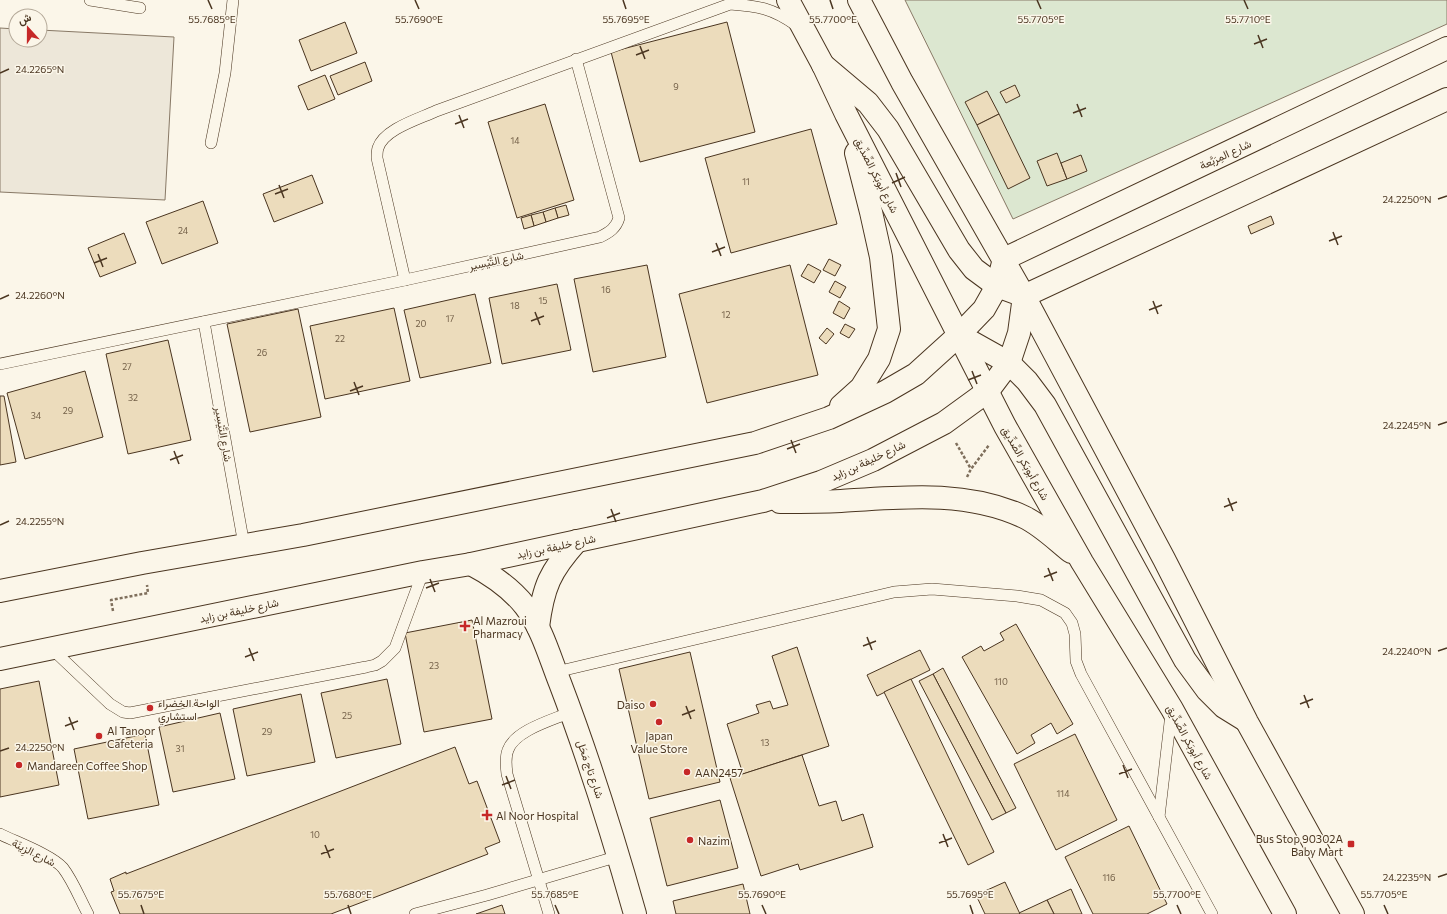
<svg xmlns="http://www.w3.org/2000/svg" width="1447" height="914" viewBox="0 0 1447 914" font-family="Commissioner,Vazirmatn,sans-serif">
<rect width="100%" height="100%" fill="#fbf6e9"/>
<path fill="#dce7d0" stroke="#887966" d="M905 0H1447V24L1013 219Z"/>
<path fill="#ede7d9" stroke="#887966" d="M0 28 16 29V40H40V30L174 37 165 200 0 192Z"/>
<g fill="#ecdcbc" stroke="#4a3520">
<path d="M345 22 357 53 311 71 299 40Z"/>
<path d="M727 22 755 132 640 162 611 52Z"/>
<path d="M365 62 372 81 338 95 330 76Z"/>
<path d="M325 75 335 99 308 110 298 86Z"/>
<path d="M1015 85 1020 96 1006 103 1000 92Z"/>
<path d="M987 91 999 114 977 125 965 102Z"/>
<path d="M545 104 574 200 517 218 488 122Z"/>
<path d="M999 114 1030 178 1008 189 977 125Z"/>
<path d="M811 129 837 224 731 253 705 158Z"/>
<path d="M1057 153 1067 179 1047 186 1037 161Z"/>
<path d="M1081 155 1087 171 1067 179 1061 163Z"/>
<path d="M312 175 323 203 274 222 263 194Z"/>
<path d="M203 201 218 243 162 264 146 222Z"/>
<path d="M566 205 569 215 558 218 555 208Z"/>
<path d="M555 208 558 218 546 222 543 212Z"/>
<path d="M543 212 546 222 534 226 531 215Z"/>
<path d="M531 215 534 226 524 229 521 218Z"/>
<path d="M1271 216 1274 224 1251 234 1248 226Z"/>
<path d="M124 233 136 263 100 277 88 248Z"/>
<path d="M829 259 841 265 835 276 823 270Z"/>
<path d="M808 264 821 271 814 283 801 276Z"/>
<path d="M647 265 666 357 593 372 574 279Z"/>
<path d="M790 265 818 375 707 403 679 294Z"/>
<path d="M835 281 846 287 840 298 829 292Z"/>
<path d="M557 284 571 350 502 364 489 298Z"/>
<path d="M475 294 491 363 420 378 404 310Z"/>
<path d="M839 301 850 308 844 319 833 313Z"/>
<path d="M394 308 410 381 325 399 310 326Z"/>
<path d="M298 309 321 417 250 432 227 324Z"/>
<path d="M845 324 855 329 849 338 840 333Z"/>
<path d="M827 328 834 334 826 344 819 338Z"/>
<path d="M168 340 191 440 128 454 106 354Z"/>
<path d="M85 371 103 437 25 459 7 393Z"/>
<path d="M0 396H4L16 462 0 465Z"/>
<path d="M472 620 492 719 424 732 405 633Z"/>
<path d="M1016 624 1073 724 1057 734 1051 723 1031 735 1035 743 1017 754 962 657 981 646 984 651 1004 640 1000 633Z"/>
<path d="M797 647 829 746 743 774 727 724 759 713 756 705 770 701 773 709 788 705 772 656Z"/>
<path d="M920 650 930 670 877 696 867 675Z"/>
<path d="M690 652 720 782 649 799 619 669Z"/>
<path d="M943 668 1016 808 1006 813 933 674Z"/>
<path d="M933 674 1006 813 992 820 919 681Z"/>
<path d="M387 679 401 744 336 758 321 693Z"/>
<path d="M911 679 994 852 968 865 884 692Z"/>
<path d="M39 681 59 785 0 797V689Z"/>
<path d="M301 694 315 762 247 776 233 709Z"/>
<path d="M220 713 235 779 173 792 159 727Z"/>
<path d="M145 734 159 805 88 819 74 749Z"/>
<path d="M1075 734 1117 820 1056 850 1014 764Z"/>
<path d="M455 747 469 784 477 781 500 842 485 848 488 854 331 914H120L111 892 114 891 110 879 126 872V874Z"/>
<path d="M802 755 819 806 836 801 842 821 863 814 873 847 800 870 798 864 761 876 730 778Z"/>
<path d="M720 800 738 868 667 886 650 818Z"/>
<path d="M1129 826 1167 904 1147 914H1093L1065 857Z"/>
<path d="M1005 882 1020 914H985L976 895Z"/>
<path d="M743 884 750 914H676L673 901Z"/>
<path d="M1071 889 1082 914H1054L1047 900Z"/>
<path d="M1047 900 1054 914H1020L1019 913Z"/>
<path d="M502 905 505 914H476Z"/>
</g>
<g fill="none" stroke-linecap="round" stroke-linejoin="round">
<g stroke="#4a3520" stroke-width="12">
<g id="service">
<path d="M90 0 140 8"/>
<path d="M211 143 225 73 233 0"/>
<path d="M405 280 377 158C377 155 377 151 378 148 384 129 419 119 436 111L730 4C758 6 772 8 796 25"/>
<path d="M204 322 244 545"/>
<path d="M0 364 405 280 600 237C610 232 616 228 619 218L576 59"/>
<path d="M52 649 110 704 123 712 130 713 366 667 375 665 382 661 395 648 423 572"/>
<path d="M556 672 894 592 932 589 1017 596 1041 600 1065 613 1072 623 1075 634 1076 661 1081 674 1212 914"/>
<path d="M1159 817 1171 714"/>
<path d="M0 834C16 842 52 855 63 868 73 881 80 899 88 914"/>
<path d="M415 914 487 895 619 856"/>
<path d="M549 914 507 774C506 766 505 757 508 750 515 730 553 720 571 712"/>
</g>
</g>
<g stroke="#4a3520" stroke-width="24">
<g id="minor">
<path d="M471 564C492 575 510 587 525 606 542 628 550 658 560 683 589 759 613 836 635 914"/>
<path d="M538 627C543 587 550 571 577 541"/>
</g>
</g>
<g stroke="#4a3520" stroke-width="24">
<g id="tertiary">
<path d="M1004 259 1447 48"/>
<path d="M1024 296 1447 99"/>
</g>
</g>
<g stroke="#4a3520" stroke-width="24">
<g id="primary">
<path d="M788 0 823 65 846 114 1005 426 1082 562 1172 709 1285 914"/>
<path d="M859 0 902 82 1024 296 1164 559 1247 722 1353 914"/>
<path d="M959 335 1009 363 1027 381 1045 405 1185 660 1207 690 1224 707 1245 720"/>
<path d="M841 406 861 388 879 359 889 329 881 257 871 212 856 153"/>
<path d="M780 502C800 502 821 502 841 501 902 497 967 490 1024 517 1041 525 1056 540 1071 552"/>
<path d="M0 591 142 563 303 535 755 443 829 418 885 392 916 374 959 335 984 309 997 286 1004 259"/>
<path d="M0 659 423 572 471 564 763 501 821 482 873 460 944 423 988 391 1009 363 1019 333 1024 296 997 286 974 269 959 250 888 129 868 103 823 65"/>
</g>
</g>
<g stroke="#7f6f5c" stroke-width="2.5" stroke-dasharray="3 2" stroke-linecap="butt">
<path d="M956 443 971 469"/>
<path d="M967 477 971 469 989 445"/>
<path d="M113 611 111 600 148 593 147 585"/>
</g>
<use href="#service" stroke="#fbf6e9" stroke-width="11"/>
<use href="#minor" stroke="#fbf6e9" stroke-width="22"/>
<use href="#tertiary" stroke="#fbf6e9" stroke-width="22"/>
<use href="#primary" stroke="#fbf6e9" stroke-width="22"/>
</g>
<path fill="none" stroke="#4a3520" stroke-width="1.5" d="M208 0 212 9M415 0 419 9M623 0 626 9M830 0 833 9M1037 0 1041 9M1244 0 1248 9M1258 35 1263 48M1254 44 1267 39M640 46 645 59M636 55 649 50M0 73 9 69M1077 104 1082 117M1073 113 1086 108M459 115 464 128M455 124 468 119M896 173 901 187M892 183 905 177M279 185 284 198M275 194 288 189M1438 199 1447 196M1333 232 1338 245M1329 241 1342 236M716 243 721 256M712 252 725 247M98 254 103 267M94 263 107 258M0 299 9 295M1153 301 1158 314M1149 310 1162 305M535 312 540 325M531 321 544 316M972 371 977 384M968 380 981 375M354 382 359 395M350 391 363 386M1438 425 1447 422M791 440 796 453M787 449 800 444M174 451 179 464M170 460 183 455M1228 498 1233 511M1224 507 1237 502M611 509 616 522M607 518 620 513M0 525 9 521M1048 568 1053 581M1044 577 1057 572M430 579 435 592M426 588 439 583M867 637 872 650M863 646 876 641M249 648 254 661M1438 651 1447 648M245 657 258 652M1304 695 1309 708M1300 704 1313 699M686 706 691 719M682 715 695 710M69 717 74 730M65 726 78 721M0 751 9 748M1123 765 1128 778M1119 774 1132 769M506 776 511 789M502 785 515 780M943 834 948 847M939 843 952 838M325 845 330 858M321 854 334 849M1438 877 1447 874M141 905 144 914M348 905 351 914M555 905 559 914M762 905 766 914M970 905 973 914M1177 905 1181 914M1384 905 1388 914"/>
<g fill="#c62828" stroke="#fbf6e9" stroke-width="1.5">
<path d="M463 620h4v4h4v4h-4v4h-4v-4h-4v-4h4z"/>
<circle cx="653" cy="704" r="4"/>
<circle cx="150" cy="708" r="4"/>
<circle cx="659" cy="722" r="4"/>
<circle cx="99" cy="736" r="4"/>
<circle cx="19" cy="765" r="4"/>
<circle cx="687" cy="772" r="4"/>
<path d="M485 809h4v4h4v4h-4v4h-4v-4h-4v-4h4z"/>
<circle cx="690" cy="840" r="4"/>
<rect x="1347" y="840" width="8" height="8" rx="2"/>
</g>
<g text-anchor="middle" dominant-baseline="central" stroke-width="3" stroke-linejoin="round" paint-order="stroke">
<g font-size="9" fill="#725f47">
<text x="676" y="86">9</text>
<text x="515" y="140">14</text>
<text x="746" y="181">11</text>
<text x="183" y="230">24</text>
<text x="606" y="289">16</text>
<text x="543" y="300">15</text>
<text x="515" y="305">18</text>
<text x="726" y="314">12</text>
<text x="450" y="318">17</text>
<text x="421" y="323">20</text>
<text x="340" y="338">22</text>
<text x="262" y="352">26</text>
<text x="127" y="366">27</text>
<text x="133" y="397">32</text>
<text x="68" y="410">29</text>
<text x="36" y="415">34</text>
<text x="434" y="665">23</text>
<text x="1001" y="681">110</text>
<text x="347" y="715">25</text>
<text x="267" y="731">29</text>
<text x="765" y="742">13</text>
<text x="180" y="748">31</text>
<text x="1063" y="793">114</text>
<text x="315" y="834">10</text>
<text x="1109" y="877">116</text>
</g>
<g font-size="11" fill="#4a3520" stroke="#fbf6e9">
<text transform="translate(1225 154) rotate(-25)">شارع المِرَبَّعة</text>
<text transform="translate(877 175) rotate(63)">شارع أبوبَكر الصِّدِّيق</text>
<text transform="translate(496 260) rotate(-12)">شارع التَّيْسِير</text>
<text transform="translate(224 434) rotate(80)">شارع التَّيْسِير</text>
<text transform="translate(868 460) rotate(-25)">شارع خليفة بن زايد</text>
<text transform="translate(1026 463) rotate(60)">شارع أبوبَكر الصِّدِّيق</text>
<text transform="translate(556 546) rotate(-12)">شارع خليفة بن زايد</text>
<text transform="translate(239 610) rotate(-12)">شارع خليفة بن زايد</text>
<text transform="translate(1190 742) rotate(61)">شارع أبوبَكر الصِّدِّيق</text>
<text transform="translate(591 769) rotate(71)">شارع تاج مَحَل</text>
<text transform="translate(34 852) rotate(27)">شارع الزِينَة</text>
</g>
<g font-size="11" fill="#4a3520" stroke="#fbf6e9" text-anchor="start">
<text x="473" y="620">Al Mazroui<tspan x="473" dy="13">Pharmacy</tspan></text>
<text x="158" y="702">الواحة الخضراء<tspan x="158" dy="13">استشاري</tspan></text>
<text x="645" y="704" text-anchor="end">Daiso</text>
<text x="107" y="730">Al Tanoor<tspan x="107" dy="13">Cafeteria</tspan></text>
<text x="659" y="735" text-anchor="middle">Japan<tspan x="659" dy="13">Value Store</tspan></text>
<text x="27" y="765">Mandareen Coffee Shop</text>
<text x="695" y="772">AAN2457</text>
<text x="496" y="815">Al Noor Hospital</text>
<text x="1343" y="838" text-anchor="end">Bus Stop 90302A<tspan x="1343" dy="13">Baby Mart</tspan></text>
<text x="698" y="840">Nazim</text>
</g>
</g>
<g font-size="10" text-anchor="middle" fill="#4a3520" stroke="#fbf6e9" stroke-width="3" stroke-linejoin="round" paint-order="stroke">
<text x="212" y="23">55.7685°E</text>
<text x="419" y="23">55.7690°E</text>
<text x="626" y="23">55.7695°E</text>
<text x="833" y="23">55.7700°E</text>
<text x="1041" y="23">55.7705°E</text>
<text x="1248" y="23">55.7710°E</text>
<text x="40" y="73">24.2265°N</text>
<text x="1407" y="203">24.2250°N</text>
<text x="40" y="299">24.2260°N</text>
<text x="1407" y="429">24.2245°N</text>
<text x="40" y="525">24.2255°N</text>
<text x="1407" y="655">24.2240°N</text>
<text x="40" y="751">24.2250°N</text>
<text x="1407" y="881">24.2235°N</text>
<text x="141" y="898">55.7675°E</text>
<text x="348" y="898">55.7680°E</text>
<text x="555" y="898">55.7685°E</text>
<text x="762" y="898">55.7690°E</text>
<text x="970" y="898">55.7695°E</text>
<text x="1177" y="898">55.7700°E</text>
<text x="1384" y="898">55.7705°E</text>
</g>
<g transform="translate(28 28) rotate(339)"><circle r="19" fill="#fbf6e9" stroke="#b4a999"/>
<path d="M0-3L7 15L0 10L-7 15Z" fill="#c62828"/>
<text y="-6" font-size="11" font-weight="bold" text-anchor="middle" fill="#4a3520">ش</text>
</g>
</svg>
